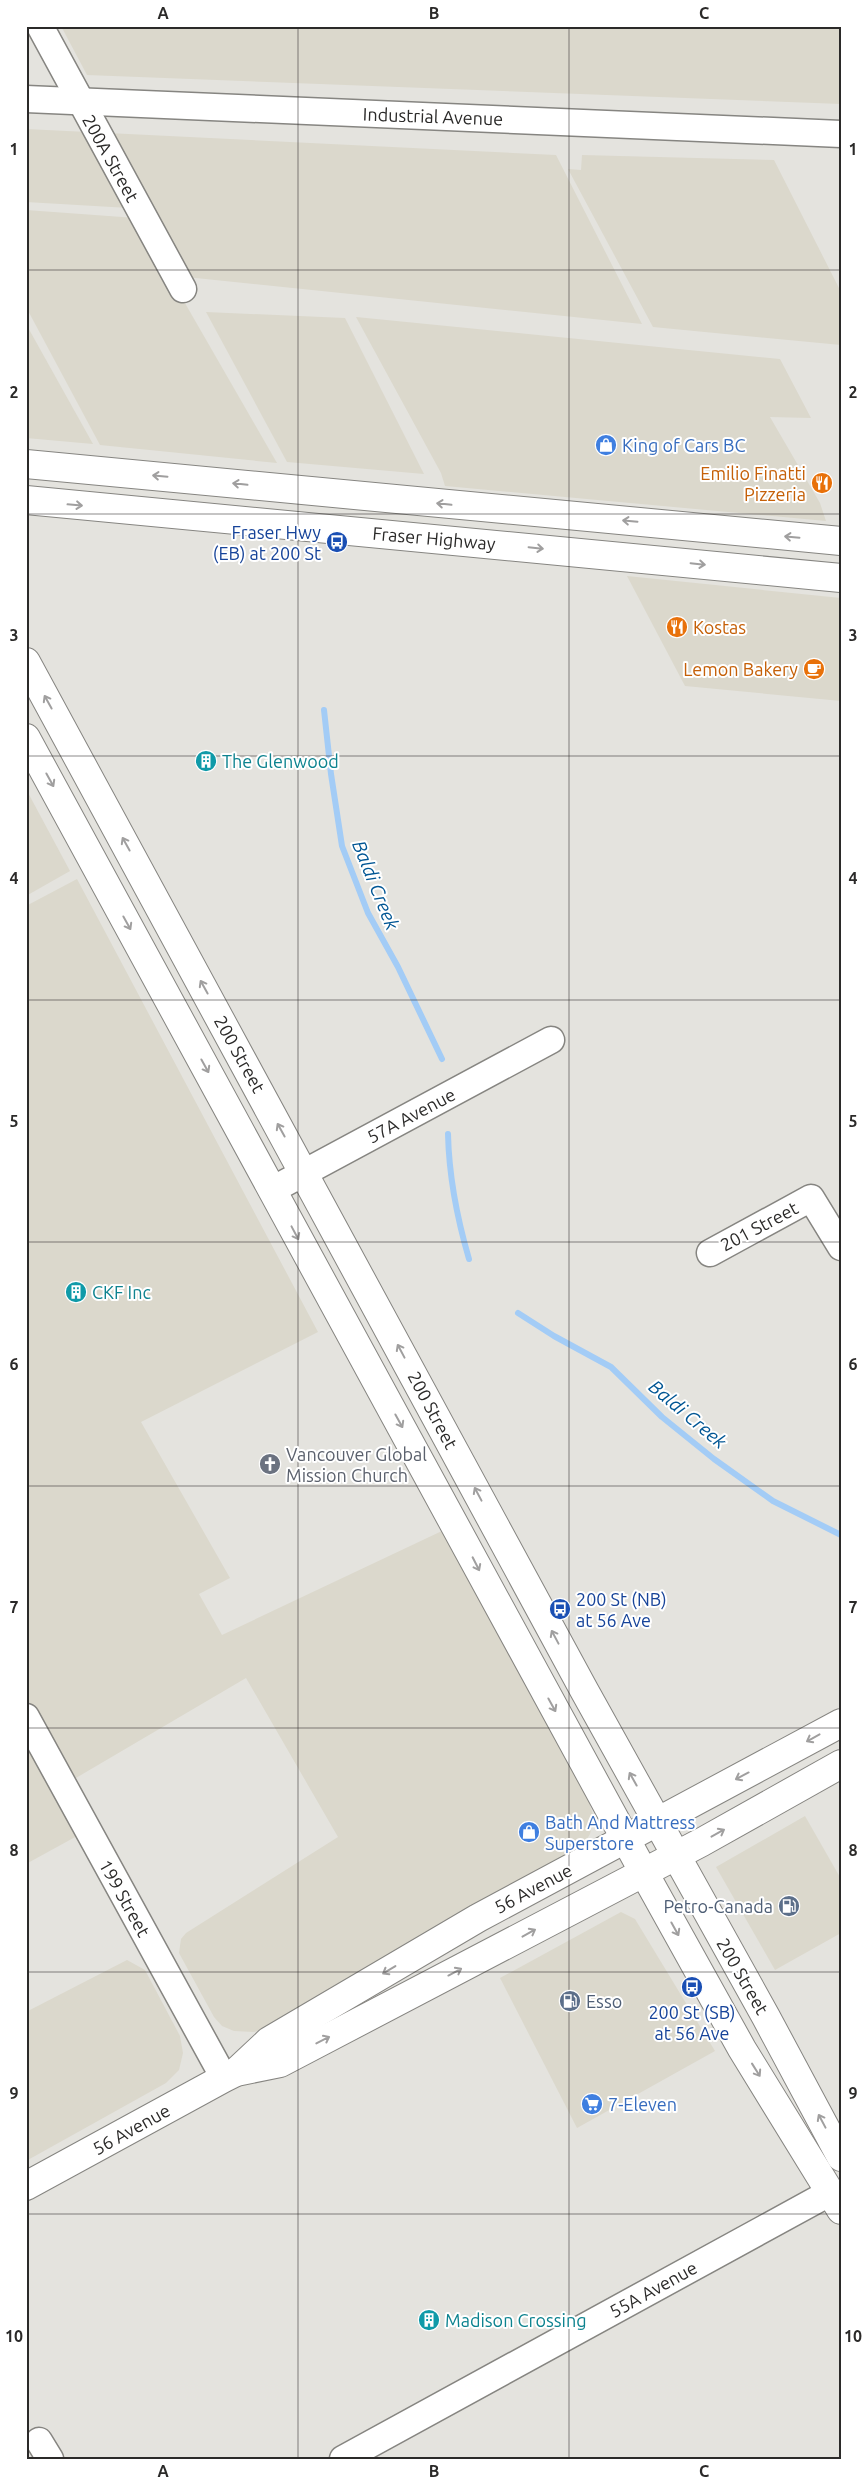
<svg xmlns="http://www.w3.org/2000/svg" width="867" height="2485" viewBox="0 0 867 2485" font-family="Ubuntu,sans-serif">
<rect width="100%" height="100%" fill="#e4e3de"/>
<g fill="#dbd8cc">
<path d="M61 26H841V104L87 75Z"/>
<path d="M26 129 556 155 642 324 186 277 146 209 26 202Z"/>
<path d="M582 155 774 160 841 292V345L653 327 568 169 581 170Z"/>
<path d="M26 210 136 218 277 463 100 445 26 307Z"/>
<path d="M206 312 345 318 424 474 287 462Z"/>
<path d="M356 317 780 359 811 418 770 417 820 503 826 521 445 486 441 473Z"/>
<path d="M26 324 93 444 26 438Z"/>
<path d="M627 576 841 598V701L685 686Z"/>
<path d="M26 789 70 871 26 896Z"/>
<path d="M77 879 318 1332 141 1422 230 1578 199 1594 222 1635 444 1530 589 1802 594 1818 590 1834 582 1847 264 2029 254 2032 234 2031 222 2026 214 2017 179 1953 181 1939 186 1933 338 1837 246 1678 64 1785 88 1830 26 1864V906Z"/>
<path d="M805 1816 841 1879V1933L775 1970 716 1867Z"/>
<path d="M621 1912 635 1919 715 2051 577 2128 500 1978Z"/>
<path d="M127 1960 145 1970 180 2036 183 2053 179 2070 166 2083 26 2161V2012Z"/>
</g>
<g fill="none" stroke-linecap="round" stroke-linejoin="round">
<g stroke="#a3ccf6" stroke-width="6">
<path d="M324 710 331 774 342 846 368 913 398 967 442 1059"/>
<path d="M448 1134C449 1177 457 1218 469 1259"/>
<path d="M518 1313 554 1336 611 1367 662 1417 714 1459 773 1501 841 1535"/>
</g>
<g stroke="#868581" stroke-width="29">
<g id="minor">
<path d="M40 26 183 289"/>
<path d="M26 99 841 134"/>
<path d="M272 1190 551 1040"/>
<path d="M710 1253 811 1198 841 1247"/>
<path d="M26 1717 224 2078"/>
<path d="M39 2441 50 2459"/>
<path d="M343 2459 831 2192"/>
</g>
</g>
<g stroke="#868581" stroke-width="30">
<g id="major">
<path d="M26 464 841 541"/>
<path d="M26 500 841 578"/>
<path d="M26 662 584 1690 766 2017 841 2157"/>
<path d="M26 738 643 1871 742 2049 841 2210"/>
<path d="M236 2072 269 2041 478 1918 841 1723"/>
<path d="M26 2186 224 2078 236 2072 280 2063 702 1842 841 1764"/>
</g>
</g>
<use href="#minor" stroke="#fff" stroke-width="26"/>
<use href="#major" stroke="#fff" stroke-width="28"/>
</g>
<defs><path id="oneway-shaft" d="M-6 0H5M1.5-3L5.5 0L1.5 3" fill="none" stroke-width="1.6" stroke-linecap="round" stroke-linejoin="round" transform="scale(1.25)"/></defs>
<g stroke="#a09f9f">
<use href="#oneway-shaft" transform="translate(160 476) rotate(-175)"/>
<use href="#oneway-shaft" transform="translate(240 484) rotate(-174)"/>
<use href="#oneway-shaft" transform="translate(444 504) rotate(-174)"/>
<use href="#oneway-shaft" transform="translate(75 505) rotate(5)"/>
<use href="#oneway-shaft" transform="translate(630 521) rotate(-175)"/>
<use href="#oneway-shaft" transform="translate(792 537) rotate(-175)"/>
<use href="#oneway-shaft" transform="translate(536 548) rotate(6)"/>
<use href="#oneway-shaft" transform="translate(698 564) rotate(6)"/>
<use href="#oneway-shaft" transform="translate(48 702) rotate(-119)"/>
<use href="#oneway-shaft" transform="translate(50 780) rotate(61)"/>
<use href="#oneway-shaft" transform="translate(126 844) rotate(-119)"/>
<use href="#oneway-shaft" transform="translate(127 923) rotate(61)"/>
<use href="#oneway-shaft" transform="translate(204 987) rotate(-119)"/>
<use href="#oneway-shaft" transform="translate(205 1066) rotate(61)"/>
<use href="#oneway-shaft" transform="translate(281 1130) rotate(-119)"/>
<use href="#oneway-shaft" transform="translate(295 1233) rotate(62)"/>
<use href="#oneway-shaft" transform="translate(401 1351) rotate(-118)"/>
<use href="#oneway-shaft" transform="translate(399 1421) rotate(61)"/>
<use href="#oneway-shaft" transform="translate(478 1494) rotate(-118)"/>
<use href="#oneway-shaft" transform="translate(476 1564) rotate(63)"/>
<use href="#oneway-shaft" transform="translate(555 1637) rotate(-118)"/>
<use href="#oneway-shaft" transform="translate(552 1705) rotate(61)"/>
<use href="#oneway-shaft" transform="translate(813 1738) rotate(151)"/>
<use href="#oneway-shaft" transform="translate(742 1776) rotate(152)"/>
<use href="#oneway-shaft" transform="translate(633 1779) rotate(-119)"/>
<use href="#oneway-shaft" transform="translate(718 1833) rotate(-29)"/>
<use href="#oneway-shaft" transform="translate(675 1929) rotate(61)"/>
<use href="#oneway-shaft" transform="translate(529 1933) rotate(-29)"/>
<use href="#oneway-shaft" transform="translate(389 1970) rotate(149)"/>
<use href="#oneway-shaft" transform="translate(455 1972) rotate(-28)"/>
<use href="#oneway-shaft" transform="translate(323 2040) rotate(-27)"/>
<use href="#oneway-shaft" transform="translate(756 2070) rotate(58)"/>
<use href="#oneway-shaft" transform="translate(822 2121) rotate(-118)"/>
</g>
<path fill="none" stroke="#2b2a29" stroke-width="1" stroke-opacity="0.55" d="M298 26V2459M569 26V2459M26 270H841M26 514H841M26 756H841M26 1000H841M26 1242H841M26 1486H841M26 1728H841M26 1972H841M26 2214H841"/>
<defs>
<g id="shop-disc" transform="scale(1.125)"><circle r="9.5" fill="#3f7fe0" stroke="#fff"/><path d="M-5-2.5h2.3a2.7 3.5 0 0 1 5.4 0H5L5.5 6h-11ZM-1.5-2.5h3a1.5 2.3 0 0 0-3 0Z" fill="#fff"/></g>
<g id="restaurant-disc" transform="scale(1.125)"><circle r="9.5" fill="#e8710a" stroke="#fff"/><path d="M-5-6h1v4h1v-4h1v4h1v-4h1v5L-1.5 .5V6h-2V.5L-5-1ZM5-6V6H3V1.5H1.5Q1.5-4 5-6Z" fill="#fff"/></g>
<g id="bus-disc" transform="scale(1.125)"><circle r="9.5" fill="#1a4fb4" stroke="#fff"/><path d="M-5-6H5V4H4V6H2V4H-2V6H-4V4H-5ZM-3.5-4V0h7V-4ZM-3.5 1.2v1.5H-2V1.2ZM2 1.2v1.5H3.5V1.2Z" fill="#fff"/></g>
<g id="cafe-disc" transform="scale(1.125)"><circle r="9.5" fill="#e8710a" stroke="#fff"/><path d="M-5.5-4.5H6V0H3Q3 3.5 0 3.5H-2.5Q-5.5 3.5-5.5 0ZM3-3.2v2h1.7v-2ZM-6 4.5H4V6H-6Z" fill="#fff"/></g>
<g id="building-disc" transform="scale(1.125)"><circle r="9.5" fill="#0f9aa8" stroke="#fff"/><path d="M-4-6H4V6H1V3H-1V6H-4ZM-2.5-4.3h1.7v1.8h-1.7ZM.8-4.3h1.7v1.8H.8ZM-2.5-1h1.7V.8h-1.7ZM.8-1h1.7V.8H.8Z" fill="#fff"/></g>
<g id="church-disc" transform="scale(1.125)"><circle r="9.5" fill="#6b7280" stroke="#fff"/><path d="M-1.2-6h2.4v3.5h3.3v2.4h-3.3V6h-2.4V-.1h-3.3v-2.4h3.3Z" fill="#fff"/></g>
<g id="fuel-disc" transform="scale(1.125)"><circle r="9.5" fill="#5c6f8a" stroke="#fff"/><path d="M-5.5-6h7V0h2V4h1.3V-2.5L3-4.5l.8-.8L6-3V5H2.5V1h-1V6h-7ZM-4.2-4.7v3.2H.2V-4.7Z" fill="#fff"/></g>
<g id="supermarket-disc" transform="scale(1.125)"><circle r="9.5" fill="#3f7fe0" stroke="#fff"/><path d="M-6-5.5h2.5l.6 2H6L4.5 2H-2.5L-4.4-4H-6ZM-1.5 3.2a1.3 1.3 0 1 0 .1 0ZM3 3.2a1.3 1.3 0 1 0 .1 0Z" fill="#fff"/></g>
</defs>
<g fill-rule="evenodd">
<use href="#shop-disc" x="606" y="445"/>
<use href="#restaurant-disc" x="822" y="483"/>
<use href="#bus-disc" x="337" y="542"/>
<use href="#restaurant-disc" x="677" y="627"/>
<use href="#cafe-disc" x="814" y="669"/>
<use href="#building-disc" x="206" y="761"/>
<use href="#building-disc" x="76" y="1292"/>
<use href="#church-disc" x="270" y="1464"/>
<use href="#bus-disc" x="560" y="1609"/>
<use href="#shop-disc" x="529" y="1832"/>
<use href="#fuel-disc" x="789" y="1906"/>
<use href="#bus-disc" x="692" y="1987"/>
<use href="#fuel-disc" x="570" y="2001"/>
<use href="#supermarket-disc" x="592" y="2104"/>
<use href="#building-disc" x="429" y="2320"/>
</g>
<g text-anchor="middle" dominant-baseline="central" stroke-width="4" stroke-linejoin="round" paint-order="stroke">
<g font-size="18" fill="#2b2a29" stroke="#fff">
<text transform="translate(433 116) rotate(2)">Industrial Avenue</text>
<text transform="translate(111 158) rotate(61)">200A Street</text>
<text transform="translate(434 538) rotate(5)">Fraser Highway</text>
<text transform="translate(240 1054) rotate(61)">200 Street</text>
<text transform="translate(411 1115) rotate(-28)">57A Avenue</text>
<text transform="translate(759 1226) rotate(-28)">201 Street</text>
<text transform="translate(433 1410) rotate(62)">200 Street</text>
<text transform="translate(533 1888) rotate(-28)">56 Avenue</text>
<text transform="translate(125 1898) rotate(61)">199 Street</text>
<text transform="translate(743 1976) rotate(60)">200 Street</text>
<text transform="translate(131 2129) rotate(-29)">56 Avenue</text>
<text transform="translate(653 2289) rotate(-29)">55A Avenue</text>
</g>
<g font-size="18" fill="#366cbe" stroke="#fff" text-anchor="start">
<text x="622" y="445">King of Cars BC</text>
<text x="545" y="1822">Bath And Mattress<tspan x="545" dy="21">Superstore</tspan></text>
<text x="608" y="2104">7-Eleven</text>
</g>
<g font-size="18" fill="#c56008" stroke="#fff" text-anchor="end">
<text x="806" y="473">Emilio Finatti<tspan x="806" dy="21">Pizzeria</tspan></text>
<text x="693" y="627" text-anchor="start">Kostas</text>
<text x="798" y="669">Lemon Bakery</text>
</g>
<g font-size="18" fill="#164399" stroke="#fff" text-anchor="end">
<text x="321" y="532">Fraser Hwy<tspan x="321" dy="21">(EB) at 200 St</tspan></text>
<text x="576" y="1599" text-anchor="start">200 St (NB)<tspan x="576" dy="21">at 56 Ave</tspan></text>
<text x="692" y="2012" text-anchor="middle">200 St (SB)<tspan x="692" dy="21">at 56 Ave</tspan></text>
</g>
<g font-size="18" fill="#0d838f" stroke="#fff" text-anchor="start">
<text x="222" y="761">The Glenwood</text>
<text x="92" y="1292">CKF Inc</text>
<text x="445" y="2320">Madison Crossing</text>
</g>
<g font-size="18" fill="#5b616d" stroke="#fff" text-anchor="start">
<text x="286" y="1454">Vancouver Global<tspan x="286" dy="21">Mission Church</tspan></text>
</g>
<g font-size="18" fill="#4e5e75" stroke="#fff" text-anchor="end">
<text x="773" y="1906">Petro-Canada</text>
<text x="586" y="2001" text-anchor="start">Esso</text>
</g>
<g font-size="19" font-style="italic" fill="#005694" stroke="#fff">
<text transform="translate(376 885) rotate(68)">Baldi Creek</text>
<text transform="translate(688 1414) rotate(40)">Baldi Creek</text>
</g>
</g>
<rect width="867" height="2485" fill="none" stroke="#ffffff" stroke-width="55"/>
<rect x="28" y="28" width="812" height="2430" fill="none" stroke="#2b2a29" stroke-width="2"/>
<g font-size="16" text-anchor="middle" font-weight="bold" fill="#2b2a29">
<text x="163" y="19">A</text>
<text x="434" y="19">B</text>
<text x="704" y="19">C</text>
<text x="14" y="155">1</text>
<text x="853" y="155">1</text>
<text x="14" y="398">2</text>
<text x="853" y="398">2</text>
<text x="14" y="641">3</text>
<text x="853" y="641">3</text>
<text x="14" y="884">4</text>
<text x="853" y="884">4</text>
<text x="14" y="1127">5</text>
<text x="853" y="1127">5</text>
<text x="14" y="1370">6</text>
<text x="853" y="1370">6</text>
<text x="14" y="1613">7</text>
<text x="853" y="1613">7</text>
<text x="14" y="1856">8</text>
<text x="853" y="1856">8</text>
<text x="14" y="2099">9</text>
<text x="853" y="2099">9</text>
<text x="14" y="2342">10</text>
<text x="853" y="2342">10</text>
<text x="163" y="2477">A</text>
<text x="434" y="2477">B</text>
<text x="704" y="2477">C</text>
</g>
</svg>
